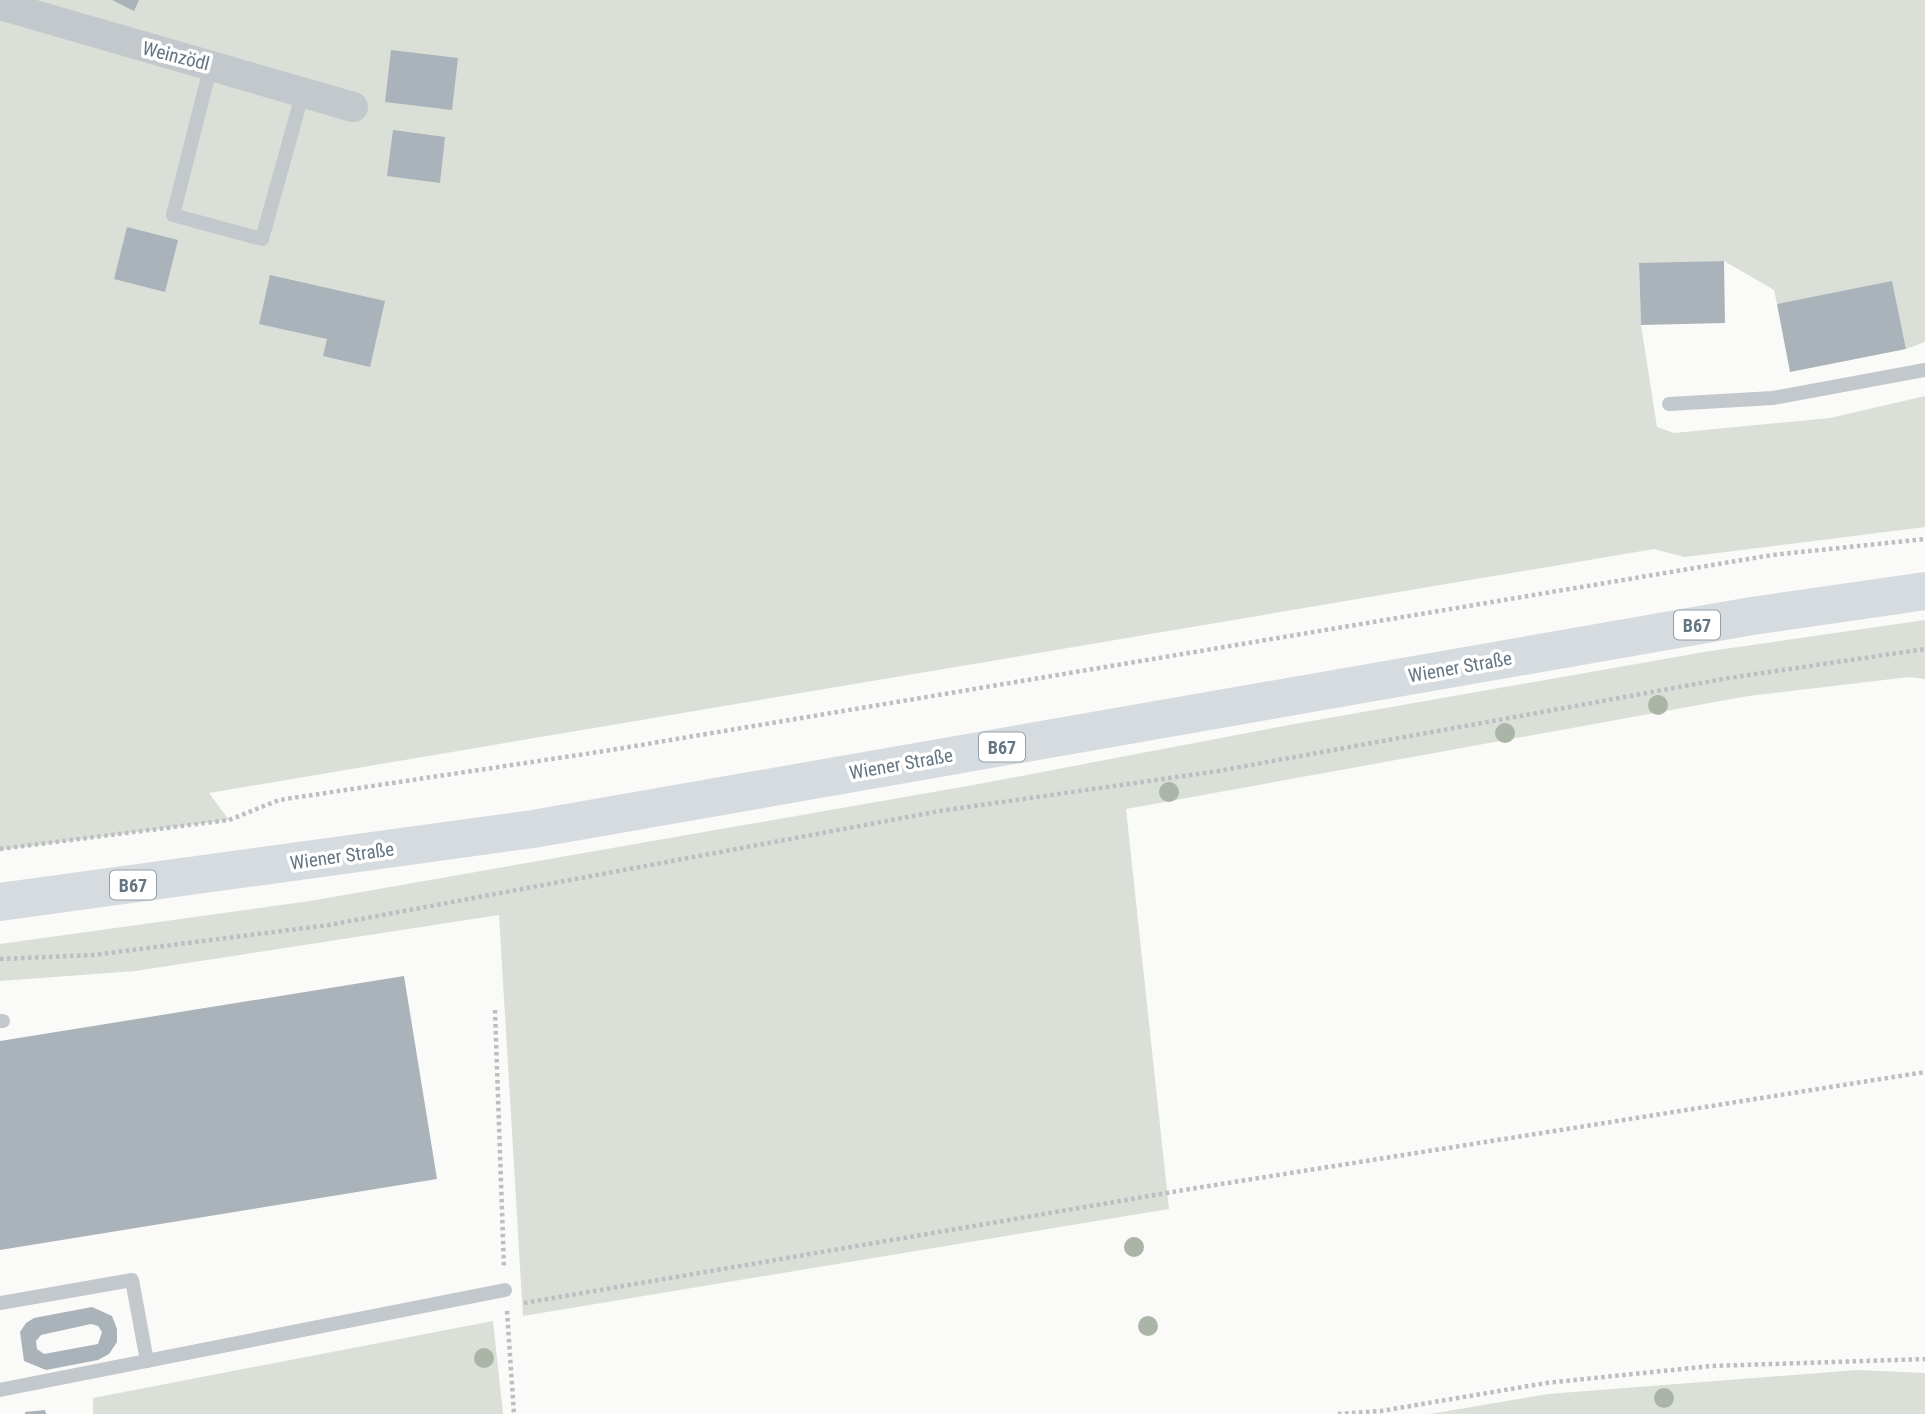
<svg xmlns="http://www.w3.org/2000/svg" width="1925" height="1414" viewBox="0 0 1925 1414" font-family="'Roboto Condensed',sans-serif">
<rect width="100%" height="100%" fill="#fafaf8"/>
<g fill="#dadfd7">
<path d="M0 0H1925V342L1906 349 1892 282 1777 304 1774 290 1724 261 1639 264 1641 325 1657 427 1674 433 1830 418 1925 396V527L1685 557 1654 549 209 793 229 820 0 850Z"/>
<path d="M1925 620V679L1909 677 1748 696 1126 809 1169 1209 523 1316 499 915 135 971 0 981V944L310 901 979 784 1289 725 1710 651Z"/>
<path d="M493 1321 503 1414H93V1398Z"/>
<path d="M1857 1370 1925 1373V1414H1430L1548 1394Z"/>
</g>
<g fill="#aab3b9" fill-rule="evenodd">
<path d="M112 0H139L134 11Z"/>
<path d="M391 50 458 58 452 110 385 102Z"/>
<path d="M393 130 445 137 440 183 387 176Z"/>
<path d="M127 227 178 240 165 292 114 279Z"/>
<path d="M1724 261 1725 323 1641 325 1639 263Z"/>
<path d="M270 275 385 301 370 367 323 356 327 339 259 324Z"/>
<path d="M1892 281 1906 349 1790 372 1777 304Z"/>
<path d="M404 976 437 1179 0 1250V1041Z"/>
<path d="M92 1307 112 1316 117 1329V1342L109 1354 98 1360 46 1370 24 1361 20 1332 26 1323 34 1318ZM91 1324 98 1326 102 1332 98 1344 44 1354 37 1349 36 1341 41 1335Z"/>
<path d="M45 1410 46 1414H25V1412Z"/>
</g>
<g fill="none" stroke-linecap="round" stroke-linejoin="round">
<g stroke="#bbbfc2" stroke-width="4.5" stroke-dasharray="3.5 3.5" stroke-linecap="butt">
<path d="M0 849 229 820 279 800 605 751 1772 555 1925 539"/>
<path d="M0 959 93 955 329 925 940 811 1218 771 1729 678 1925 649"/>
<path d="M495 1010 504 1268"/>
<path d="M524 1303 1190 1189 1925 1072"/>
<path d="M507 1311 514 1414"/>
<path d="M1338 1414 1381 1411 1546 1383 1711 1366 1925 1359"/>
</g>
<g stroke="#c3c8cc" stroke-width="14">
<path d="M211 65 173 215 262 239 303 92"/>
<path d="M1669 404 1773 398 1925 370"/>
<path d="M0 1021H3"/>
<path d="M0 1303 132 1280 147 1361"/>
<path d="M0 1390 505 1290"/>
</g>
<path stroke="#c3c8cc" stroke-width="30" d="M0 5 353 107"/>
<path stroke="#d6dbdf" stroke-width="38" d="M0 902 533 829 1752 616 1925 591"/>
</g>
<g fill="#aab4a7">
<circle cx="1658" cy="705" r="10"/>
<circle cx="1505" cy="733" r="10"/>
<circle cx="1169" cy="792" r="10"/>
<circle cx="1134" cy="1247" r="10"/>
<circle cx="1148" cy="1326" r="10"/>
<circle cx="484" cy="1358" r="10"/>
<circle cx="1664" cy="1398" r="10"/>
</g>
<g text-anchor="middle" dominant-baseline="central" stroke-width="7" stroke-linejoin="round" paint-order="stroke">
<g fill="#fff" stroke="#939fa8" stroke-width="2">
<rect x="1674" y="610.5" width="46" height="29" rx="5"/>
<rect x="979" y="732.5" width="46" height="29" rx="5"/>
<rect x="110" y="870.5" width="46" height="29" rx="5"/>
</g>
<g font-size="18" font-weight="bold" fill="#657683">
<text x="1697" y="625">B67</text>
<text x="1002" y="747">B67</text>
<text x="133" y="885">B67</text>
</g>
<g font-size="19" fill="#657683" stroke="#fff">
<text transform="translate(176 56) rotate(14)">Weinzödl</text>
<text transform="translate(1460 667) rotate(-10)">Wiener Straße</text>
<text transform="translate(901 764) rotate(-10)">Wiener Straße</text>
<text transform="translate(342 856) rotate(-8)">Wiener Straße</text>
</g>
</g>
</svg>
